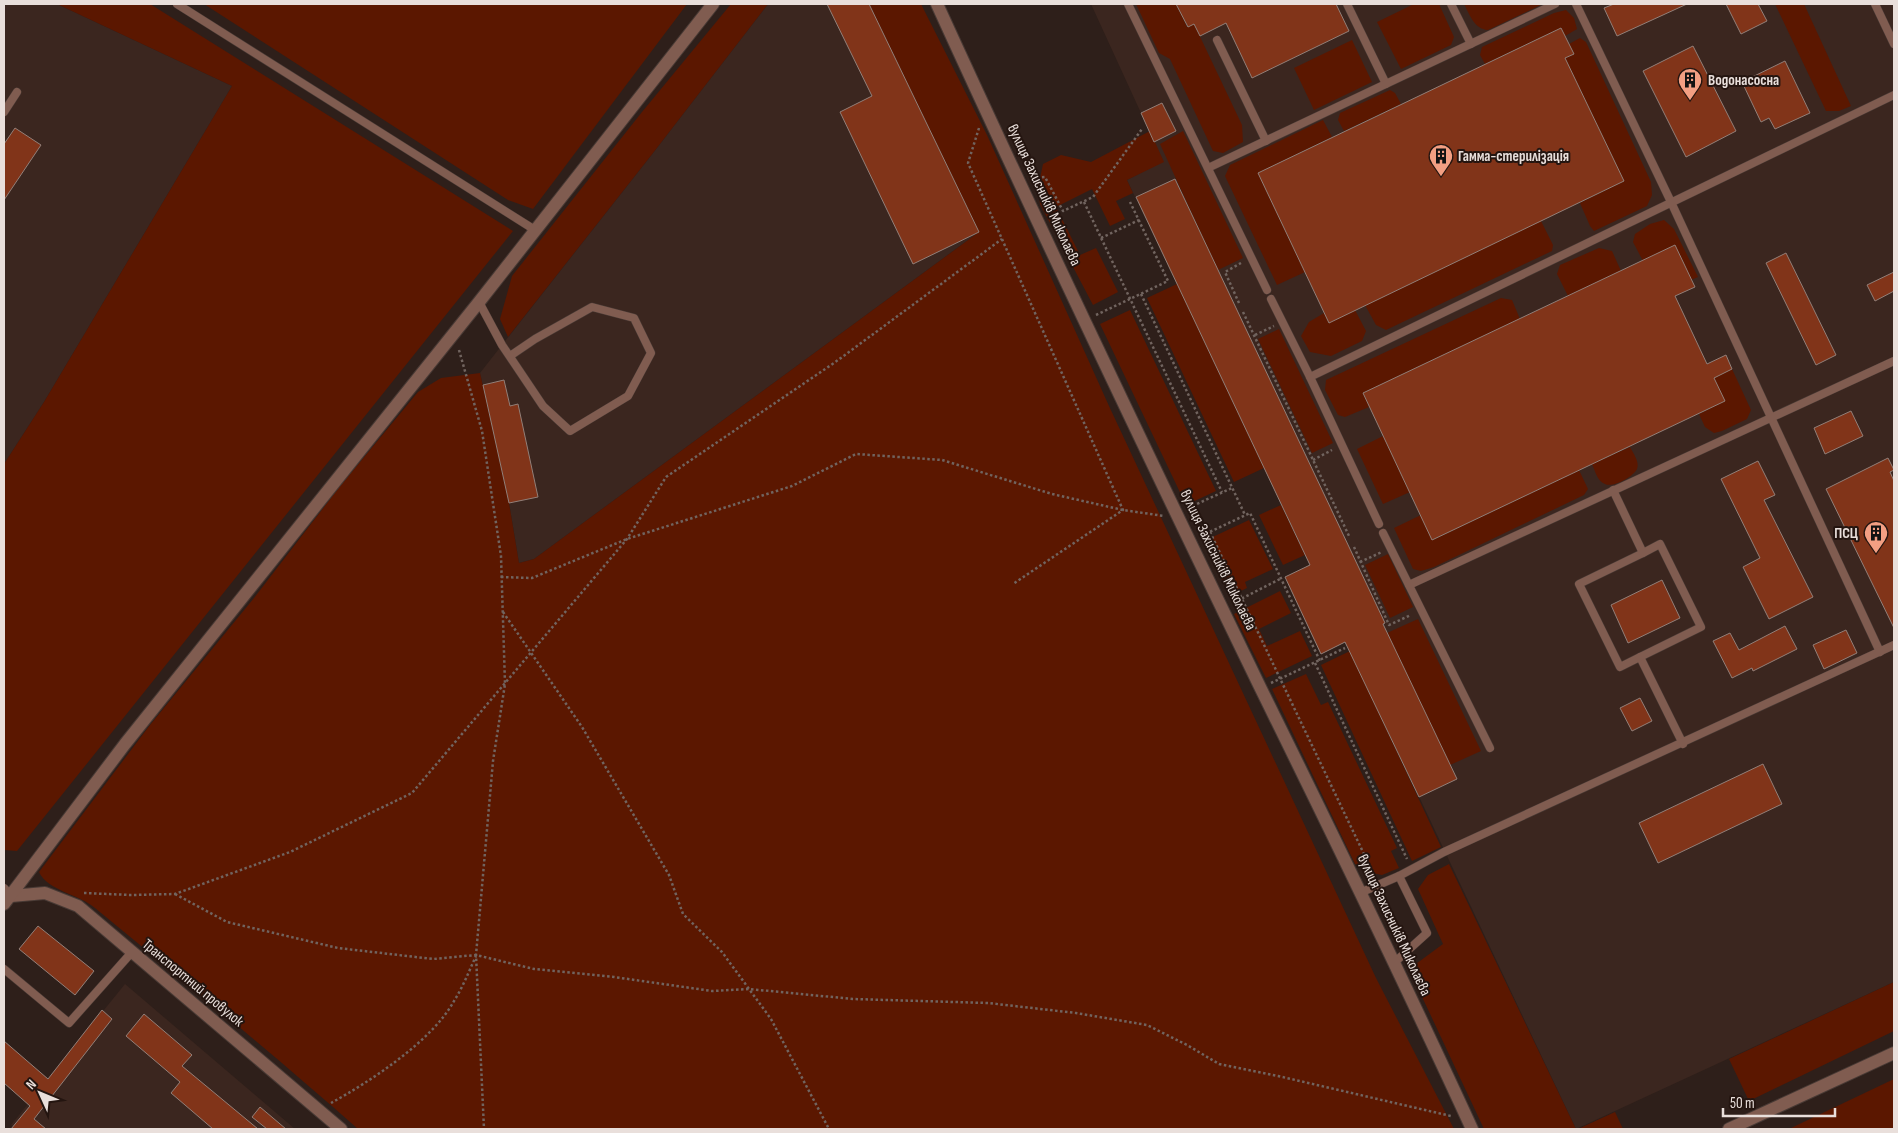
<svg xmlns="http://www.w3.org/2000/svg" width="1898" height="1133" viewBox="0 0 1898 1133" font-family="'Sofia Sans Condensed',sans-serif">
<rect width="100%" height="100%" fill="#2e1f1a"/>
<g fill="#3b261f">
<path d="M4 4H57L232 86 44 402 4 464Z"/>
<path d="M768 4H869L979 232 534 559 519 563 509 503 480 373 653 153Z"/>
<path d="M1091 4H1894V982L1576 1129 1346 642 1321 654 1285 577 1310 565 1127 180 1163 161Z"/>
<path d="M125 984 295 1129H17L11 1125Z"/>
</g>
<g fill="#5b1700">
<path d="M57 4H150L513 231 17 851 4 850V464L44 402 232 86Z"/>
<path d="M204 4H687L533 209 508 200Z"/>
<path d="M731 4H768L653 153 508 337 500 319 512 276 642 112Z"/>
<path d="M869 4H921L987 135 1109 406 1376 978 1454 1129H358C272 1053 184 981 95 908 79 894 48 891 39 872L150 725 254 598 341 485 418 392 441 378 480 373 509 503 519 563 534 559 979 232Z"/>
<path d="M1136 4H1176L1187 27 1194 24 1242 125 1243 142 1223 153 1213 151 1170 59 1159 53Z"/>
<path d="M1414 4H1439L1454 37 1451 45 1401 69 1377 22Z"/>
<path d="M1464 4H1543L1488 30C1474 29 1470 15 1464 4Z"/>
<path d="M1775 4H1804L1851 106 1839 111H1826Z"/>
<path d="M1566 10 1574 18 1577 29 1565 36 1561 28 1485 64 1480 55 1482 47 1554 13Z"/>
<path d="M1580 38 1586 42 1651 182 1652 195 1647 206 1594 231 1590 226 1580 203 1624 181 1565 58 1574 54 1569 44Z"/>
<path d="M1352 40 1372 82 1314 110 1294 68Z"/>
<path d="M1390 90 1395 93 1401 104 1344 131 1338 120 1340 113Z"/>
<path d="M1323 120 1332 137 1258 173 1305 272 1277 285 1225 176 1230 165Z"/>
<path d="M1150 131 1164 162 1127 180 1133 193 1116 201 1125 219 1110 226 1092 189 1056 207 1080 255 1096 248 1118 292 1093 305 1040 204 1038 188 1043 164 1061 155 1091 162Z"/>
<path d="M1183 131 1243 258 1218 270 1160 144Z"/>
<path d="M1664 220 1674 229 1698 277 1691 280 1643 261 1633 242 1635 234 1650 224Z"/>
<path d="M1541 221 1553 245 1552 251 1386 330 1376 325 1365 305Z"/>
<path d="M1599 248 1612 251 1621 271 1568 296 1557 274 1560 265Z"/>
<path d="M1177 284 1264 468 1234 482 1147 298Z"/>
<path d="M1501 298 1512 300 1520 319 1363 393 1369 407 1345 417 1338 415 1325 390 1326 380Z"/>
<path d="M1130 310 1216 491 1186 505 1100 324Z"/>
<path d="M1355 310 1366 331 1362 341 1331 356 1310 352 1301 336 1309 322 1324 313 1329 323Z"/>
<path d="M1279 329 1333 443 1312 453 1258 339Z"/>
<path d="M1732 369 1751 410 1747 419 1722 431 1714 433 1705 427 1699 414 1725 401 1714 378Z"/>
<path d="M1383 436 1410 492 1383 504 1357 449Z"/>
<path d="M1630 447C1633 453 1640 462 1637 469 1633 477 1613 488 1605 484 1598 482 1595 471 1592 464Z"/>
<path d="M1579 470 1588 489 1584 495 1434 567 1421 571 1413 569 1394 528 1421 515 1433 540Z"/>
<path d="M1281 505 1305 555 1283 565 1259 515Z"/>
<path d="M1249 520 1273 569 1245 582 1247 588 1230 596 1204 541Z"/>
<path d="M1388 554 1413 607 1390 618 1365 565Z"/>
<path d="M1280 591 1291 613 1259 629 1267 646 1300 631 1312 656 1266 678 1234 614Z"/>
<path d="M1418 619 1481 751 1450 765 1387 633Z"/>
<path d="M1350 651 1441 847 1412 861 1321 665Z"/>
<path d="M1306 674 1321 705 1328 702 1397 848 1391 851 1399 868 1382 875 1368 872 1355 864 1272 689Z"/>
<path d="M1449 864 1576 1129H1484L1409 969 1443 944 1418 889 1428 875Z"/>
<path d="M1894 982V1031L1749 1101 1729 1059Z"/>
<path d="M1894 1079V1129H1789Z"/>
<path d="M1615 1112 1623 1129H1578Z"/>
</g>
<g fill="#813419" stroke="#927f78">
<path d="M827 4H869L979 232 913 264 840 112 872 96Z"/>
<path d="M1176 4H1336L1349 31 1252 78 1226 23 1200 36 1194 24 1188 27Z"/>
<path d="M1614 4H1687L1617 36 1604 8Z"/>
<path d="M1726 4H1758L1767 21 1741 34Z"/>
<path d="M1561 28 1574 54 1565 58 1624 181 1329 323 1258 173Z"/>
<path d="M1693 46 1736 131 1686 157 1643 71Z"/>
<path d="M1785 61 1810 113 1775 129 1769 118 1761 122 1742 82Z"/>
<path d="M1162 103 1176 131 1154 142 1141 113Z"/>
<path d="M15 128 41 145 4 200V144Z"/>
<path d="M1175 179 1385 623 1383 624 1457 779 1419 797 1345 642 1321 654 1285 577 1310 565 1136 197Z"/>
<path d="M1675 245 1695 287 1675 296 1707 364 1726 355 1732 369 1714 378 1725 401 1432 540 1363 393Z"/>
<path d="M1786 253 1836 355 1816 365 1766 263Z"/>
<path d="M1894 272V291L1875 301 1867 285Z"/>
<path d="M504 380 510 406 518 404 538 497 509 503 483 385Z"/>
<path d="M1851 411 1863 436 1825 454 1814 428Z"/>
<path d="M1888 458 1894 470 1890 472 1894 481V628L1826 489Z"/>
<path d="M1758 461 1775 495 1764 500 1813 597 1769 619 1743 567 1760 558 1721 479Z"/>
<path d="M1662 580 1680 618 1628 643 1611 605Z"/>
<path d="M1785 626 1797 649 1753 671 1752 668 1732 678 1713 641 1730 633 1739 650Z"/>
<path d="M1846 630 1857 653 1824 669 1813 645Z"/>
<path d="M1640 698 1652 721 1632 731 1620 708Z"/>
<path d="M1763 764 1782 804 1658 863 1639 823Z"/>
<path d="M38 926 94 971 75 995 19 949Z"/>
<path d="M102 1010 112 1019 34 1119 46 1129H11L30 1106 4 1083V1041L48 1079Z"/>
<path d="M144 1014 192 1055 182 1066 258 1129H213L171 1093 180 1082 126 1036Z"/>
<path d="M260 1107 286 1129H267L252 1117Z"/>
</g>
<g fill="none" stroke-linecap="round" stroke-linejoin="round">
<g stroke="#483a35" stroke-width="9">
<g id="service">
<path d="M177 4 535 230"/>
<path d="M1128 4 1267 290"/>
<path d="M1347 4 1386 84"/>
<path d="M1451 4 1471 44"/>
<path d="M1576 4 1671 202 1880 652"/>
<path d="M1875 4 1894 44"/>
<path d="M1217 40 1266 141"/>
<path d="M4 112 17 92"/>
<path d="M1208 168 1555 4"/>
<path d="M1271 299 1310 377"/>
<path d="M479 302 502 345 543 406 570 431 628 396 651 353 634 318 592 307 535 339 510 356"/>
<path d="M1613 490 1643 553 1579 584 1620 667 1640 657 1683 744"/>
<path d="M1379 524 1310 377 1894 95"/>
<path d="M1383 533 1490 748"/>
<path d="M1409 585 1894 361"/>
<path d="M1640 657 1701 627 1660 544 1643 553"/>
<path d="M1399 876 1444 852 1894 645"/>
<path d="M4 888 11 896"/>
<path d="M1362 892 1399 876 1427 933 1395 962"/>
<path d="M4 969 69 1023 132 952"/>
</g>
</g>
<g stroke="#483a35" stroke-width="14">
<g id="minor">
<path d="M11 896 45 893 78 906 341 1129"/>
<path d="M4 904 125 744 479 302 713 4"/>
<path d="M1729 1129 1894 1053"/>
</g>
</g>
<g stroke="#483a35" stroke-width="14">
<path id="tertiary" d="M937 4C1042 234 1151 462 1261 689 1333 835 1404 981 1472 1129"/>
</g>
<g stroke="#71645f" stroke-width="2.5" stroke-dasharray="2.5 2.5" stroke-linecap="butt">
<path d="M979 128 968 163 1123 510 1013 584"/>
<path d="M1032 178 1045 177 1063 211 1093 197 1142 129"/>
<path d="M1084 202 1222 492"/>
<path d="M1101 238 1139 220"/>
<path d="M1141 294 1245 515"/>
<path d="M1239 303 1225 272 1241 263"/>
<path d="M1243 312 1350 538"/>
<path d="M1096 315 1168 281 1130 202"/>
<path d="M1255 335 1274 326"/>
<path d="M459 350 482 431 501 556 505 684 493 761 476 955 484 1129"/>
<path d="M1313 460 1332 450"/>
<path d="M1188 508 1232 488"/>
<path d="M1210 532 1374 875"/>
<path d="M1201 536 1250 513 1320 661"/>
<path d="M1354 547 1389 625 1411 615"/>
<path d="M1360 562 1382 552"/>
<path d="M501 577 532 578 627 539 792 486 856 454 942 460 1052 494 1123 510 1164 516"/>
<path d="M1233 603 1280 579"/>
<path d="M503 612 582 727 669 875 683 914 722 952 771 1019 829 1129"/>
<path d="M1315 663 1407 859"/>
<path d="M1271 683 1345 648"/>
<path d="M84 893 131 895 175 894 290 852 412 793 627 539 666 477 834 363 1002 239"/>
<path d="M175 894 227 922 338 948 433 959 476 955 534 969 614 977 712 991 749 989 853 999 988 1003 1076 1013 1147 1025 1187 1045 1219 1064 1278 1076 1451 1116"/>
<path d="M331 1103C371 1081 432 1041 454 1001 463 987 469 971 476 956"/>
</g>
<use href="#service" stroke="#805c50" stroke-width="8"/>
<use href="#minor" stroke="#805c50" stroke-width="12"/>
<use href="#tertiary" stroke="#805c50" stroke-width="12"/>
</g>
<defs>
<g id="building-pin" transform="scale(1.25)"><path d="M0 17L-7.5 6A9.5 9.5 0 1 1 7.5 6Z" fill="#f39f83" stroke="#241510"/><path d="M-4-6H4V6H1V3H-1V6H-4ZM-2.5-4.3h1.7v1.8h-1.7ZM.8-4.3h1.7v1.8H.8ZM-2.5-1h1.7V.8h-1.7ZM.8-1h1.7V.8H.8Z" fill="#111"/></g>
</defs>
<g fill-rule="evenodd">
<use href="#building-pin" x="1690" y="80"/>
<use href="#building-pin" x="1441" y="156"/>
<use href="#building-pin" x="1876" y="533"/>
</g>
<g text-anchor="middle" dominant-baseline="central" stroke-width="4" stroke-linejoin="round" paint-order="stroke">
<g font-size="15" font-weight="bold" fill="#e9dfdb" stroke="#241510" text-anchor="start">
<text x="1708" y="80">Водонасосна</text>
<text x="1458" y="156">Гамма-стерилізація</text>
<text x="1858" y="533" text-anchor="end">ПСЦ</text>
</g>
<g font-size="15" fill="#e9dfdb" stroke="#241510">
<text transform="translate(1044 195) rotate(65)">вулиця Захисників Миколаєва</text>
<text transform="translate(1218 560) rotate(64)">вулиця Захисників Миколаєва</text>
<text transform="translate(1394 925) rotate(65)">вулиця Захисників Миколаєва</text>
<text transform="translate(193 983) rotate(40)">Транспортний провулок</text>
</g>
</g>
<rect width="1898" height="1133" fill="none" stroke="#e9dfdb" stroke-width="10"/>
<g transform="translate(40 1093) rotate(314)" stroke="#241510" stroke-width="4" paint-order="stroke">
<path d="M0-4L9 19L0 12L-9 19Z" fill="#e9dfdb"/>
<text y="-8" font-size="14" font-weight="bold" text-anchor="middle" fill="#e9dfdb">N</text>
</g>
<path d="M1723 1108v8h112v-8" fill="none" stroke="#e9dfdb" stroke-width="2.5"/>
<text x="1730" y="1108" font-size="15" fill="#e9dfdb" stroke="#241510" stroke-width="4" paint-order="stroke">50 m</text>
</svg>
